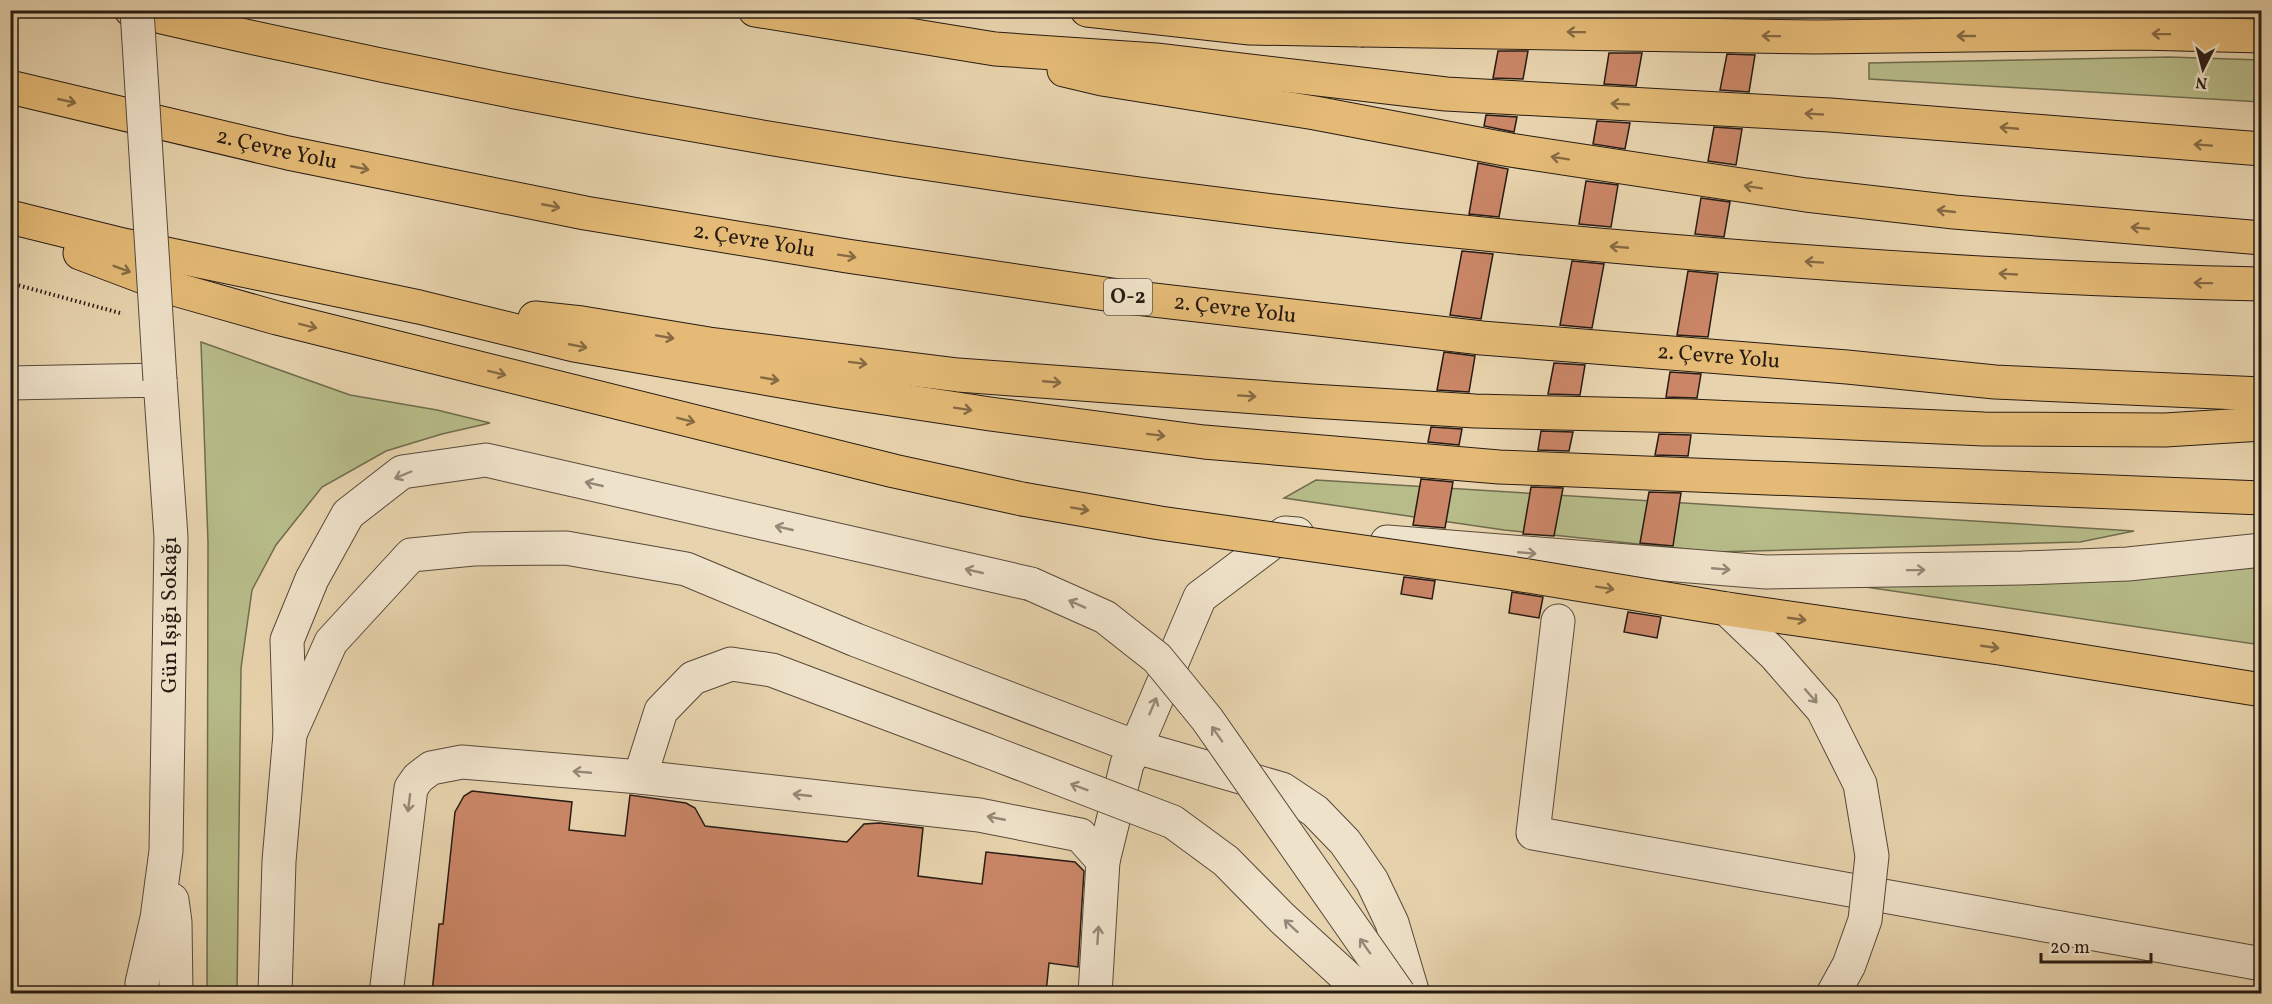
<svg xmlns="http://www.w3.org/2000/svg" width="2272" height="1004" viewBox="0 0 2272 1004" font-family="Vollkorn,serif">
<rect width="100%" height="100%" fill="#e7d3ad"/>
<filter id="stains"><feTurbulence type="fractalNoise" baseFrequency=".00333" numOctaves="4"/><feColorMatrix values="0 0 0 0 .2 0 0 0 0 .09 0 0 0 0 .02 0 0 0 .5 -.17"/></filter>
<radialGradient id="worn" r=".72"><stop offset=".6" stop-color="#630" stop-opacity="0"/><stop offset="1" stop-color="#630" stop-opacity=".3"/></radialGradient>
<g fill="#b7bc89" stroke="#6f6c4e" stroke-width="1.5">
<path d="M2169 57 2261 60V102L1869 79V63Z"/>
<path d="M201 342 350 395 437 410 490 423 442 434 386 451 322 487 276 545 252 590 241 668 237 993H207L208 543Z"/>
<path d="M1316 480 2134 531 2080 542 1714 552 1504 530 1284 498Z"/>
<path d="M2261 567V645L1859 586Z"/>
</g>
<g fill="#ca8667" stroke="#271b13" stroke-width="1.5">
<path d="M1505 10H1536L1535 14 1504 13Z"/>
<path d="M1617 10H1650L1649 16 1616 15Z"/>
<path d="M1734 10H1762L1761 17H1733Z"/>
<path d="M1498 51H1528L1523 79 1493 78Z"/>
<path d="M1609 53H1642L1636 86 1604 84Z"/>
<path d="M1727 54 1755 55 1749 92 1720 90Z"/>
<path d="M1486 115 1517 117 1514 132 1484 126Z"/>
<path d="M1597 121 1630 123 1625 149 1593 144Z"/>
<path d="M1714 127 1742 129 1736 165 1708 161Z"/>
<path d="M1478 163 1508 169 1499 217 1469 214Z"/>
<path d="M1586 181 1618 185 1611 227 1579 224Z"/>
<path d="M1701 198 1730 202 1724 237 1695 234Z"/>
<path d="M1462 251 1493 254 1481 319 1450 315Z"/>
<path d="M1572 261 1604 264 1592 328 1560 325Z"/>
<path d="M1688 271 1718 274 1708 337 1677 335Z"/>
<path d="M1444 352 1475 356 1469 392 1437 390Z"/>
<path d="M1554 363 1585 365 1580 395 1548 394Z"/>
<path d="M1670 372 1701 374 1697 398 1666 397Z"/>
<path d="M1431 427 1462 429 1459 445 1428 442Z"/>
<path d="M1541 431 1573 432 1569 451 1538 450Z"/>
<path d="M1659 434 1691 435 1688 456 1655 455Z"/>
<path d="M1421 479 1453 482 1445 528 1413 525Z"/>
<path d="M1531 487 1563 488 1554 536 1523 534Z"/>
<path d="M1649 492 1681 493 1673 546 1640 543Z"/>
<path d="M1404 577 1435 581 1432 599 1401 594Z"/>
<path d="M1512 592 1543 597 1539 618 1509 613Z"/>
<path d="M1628 612 1661 617 1657 638 1624 632Z"/>
<path d="M472 791 572 802 569 830 625 836 630 795 686 803 695 808 705 826 847 842 864 824 879 823 923 828 918 876 982 884 986 852 1075 862 1084 871 1078 967 1049 963 1046 993H432L439 924H443L455 812 464 796Z"/>
</g>
<g fill="none" stroke-linecap="round" stroke-linejoin="round">
<g stroke="#57493a" stroke-width="35">
<g id="minor">
<path d="M10 383 160 380 171 537 166 851 157 918 142 983V994"/>
<path d="M1387 542 1766 572 2023 568 2128 564 2262 550"/>
<path d="M1558 621 1533 833 2262 964"/>
<path d="M290 734 331 642 411 555 473 549 566 548 686 569 856 640 1136 747 1282 789 1315 811 1345 842 1372 881 1392 923 1413 994"/>
<path d="M640 777 661 711 693 678 731 664 772 670 985 750"/>
<path d="M1103 861 1127 764 1136 747 1200 597 1285 533 1297 534"/>
<path d="M172 900 175 922 176 994"/>
<path d="M275 994 279 861 290 734 287 640 312 579 348 514 402 472 486 460 1031 584"/>
<path d="M386 994 411 788 418 778 431 768 462 762 640 777 979 815 1080 835 1103 861 1095 994"/>
</g>
</g>
<g stroke="#271b13" stroke-width="35">
<g id="highway">
<path d="M131 10C633 127 1144 207 1657 250 1858 267 2060 280 2262 284"/>
<path d="M755 10 995 49 1156 60 1446 94 1830 115 2262 149"/>
<path d="M1087 10 1250 28 1361 30"/>
<path d="M1064 70 1102 79 1315 113 1510 150 1806 195 1954 212 2262 238"/>
<path id="s1" d="M10 87 288 153 585 213 847 256 1119 296 1482 338 1847 367 1995 382 2262 394"/>
<path d="M10 217 123 245 419 307 574 345 839 391 990 414 1204 442 1499 467 2262 498"/>
<path d="M80 253 178 290 277 318 894 471 1022 499"/>
<path d="M535 318 582 323 709 344 958 375 1311 401 1475 411 1691 416 1984 429 2165 430 2262 424"/>
</g>
</g>
<path stroke="#271b13" stroke-width="4" stroke-dasharray="1.5 3" stroke-linecap="butt" d="M10 283 120 313"/>
<use href="#minor" stroke="#efe2ca" stroke-width="33"/>
<use href="#highway" stroke="#e4ba76" stroke-width="33"/>
<g stroke="#57493a" stroke-width="35" stroke-linecap="butt">
<g id="minor-bridge">
<path d="M137 10 160 380"/>
<path d="M1031 584 1105 617 1157 658 1207 719 1399 994"/>
<path d="M1727 609 1774 654 1823 710 1860 784 1872 856 1865 920 1849 965 1833 994"/>
<path d="M985 750 1173 822 1226 861 1282 918 1365 994"/>
</g>
</g>
<g stroke="#271b13" stroke-width="35" stroke-linecap="butt">
<g id="highway-bridge">
<path d="M1361 30 1816 37 2138 33 2262 36"/>
<path d="M1022 499 1160 523 1510 573 1727 609 1999 648 2262 690"/>
</g>
</g>
<use href="#minor-bridge" stroke="#efe2ca" stroke-width="33"/>
<use href="#highway-bridge" stroke="#e4ba76" stroke-width="33"/>
</g>
<defs><path id="oneway-shaft" d="M-6 0H5M1.5-3L5.5 0L1.5 3" fill="none" stroke-width="1.6" stroke-linecap="round" stroke-linejoin="round" transform="scale(1.5)"/></defs>
<g stroke="#866a44">
<use href="#oneway-shaft" transform="translate(1576 32) rotate(-179)"/>
<use href="#oneway-shaft" transform="translate(2161 34) rotate(-179)"/>
<use href="#oneway-shaft" transform="translate(1771 36) rotate(-179)"/>
<use href="#oneway-shaft" transform="translate(1966 36) rotate(180)"/>
<use href="#oneway-shaft" transform="translate(67 101) rotate(13)"/>
<use href="#oneway-shaft" transform="translate(1620 104) rotate(-177)"/>
<use href="#oneway-shaft" transform="translate(1814 114) rotate(-177)"/>
<use href="#oneway-shaft" transform="translate(2009 128) rotate(-175)"/>
<use href="#oneway-shaft" transform="translate(2203 145) rotate(-176)"/>
<use href="#oneway-shaft" transform="translate(1560 158) rotate(-171)"/>
<use href="#oneway-shaft" transform="translate(360 168) rotate(11)"/>
<use href="#oneway-shaft" transform="translate(1753 187) rotate(-171)"/>
<use href="#oneway-shaft" transform="translate(551 206) rotate(11)"/>
<use href="#oneway-shaft" transform="translate(1946 211) rotate(-174)"/>
<use href="#oneway-shaft" transform="translate(2140 228) rotate(-175)"/>
<use href="#oneway-shaft" transform="translate(1619 247) rotate(-175)"/>
<use href="#oneway-shaft" transform="translate(847 256) rotate(9)"/>
<use href="#oneway-shaft" transform="translate(1814 262) rotate(-176)"/>
<use href="#oneway-shaft" transform="translate(122 269) rotate(21)"/>
<use href="#oneway-shaft" transform="translate(2008 274) rotate(-177)"/>
<use href="#oneway-shaft" transform="translate(2203 283) rotate(-179)"/>
<use href="#oneway-shaft" transform="translate(308 326) rotate(14)"/>
<use href="#oneway-shaft" transform="translate(665 337) rotate(10)"/>
<use href="#oneway-shaft" transform="translate(578 346) rotate(11)"/>
<use href="#oneway-shaft" transform="translate(858 363) rotate(7)"/>
<use href="#oneway-shaft" transform="translate(497 373) rotate(14)"/>
<use href="#oneway-shaft" transform="translate(770 379) rotate(10)"/>
<use href="#oneway-shaft" transform="translate(1052 382) rotate(5)"/>
<use href="#oneway-shaft" transform="translate(1247 396) rotate(4)"/>
<use href="#oneway-shaft" transform="translate(963 409) rotate(9)"/>
<use href="#oneway-shaft" transform="translate(686 420) rotate(14)"/>
<use href="#oneway-shaft" transform="translate(1156 435) rotate(7)"/>
<use href="#oneway-shaft" transform="translate(1080 509) rotate(10)"/>
<use href="#oneway-shaft" transform="translate(1605 588) rotate(9)"/>
<use href="#oneway-shaft" transform="translate(1797 619) rotate(8)"/>
<use href="#oneway-shaft" transform="translate(1990 647) rotate(8)"/>
</g>
<g stroke="#958878">
<use href="#oneway-shaft" transform="translate(403 475) rotate(157)"/>
<use href="#oneway-shaft" transform="translate(594 484) rotate(-167)"/>
<use href="#oneway-shaft" transform="translate(784 528) rotate(-167)"/>
<use href="#oneway-shaft" transform="translate(1527 553) rotate(5)"/>
<use href="#oneway-shaft" transform="translate(1721 569) rotate(5)"/>
<use href="#oneway-shaft" transform="translate(1916 570) rotate(-1)"/>
<use href="#oneway-shaft" transform="translate(974 571) rotate(-167)"/>
<use href="#oneway-shaft" transform="translate(1077 604) rotate(-156)"/>
<use href="#oneway-shaft" transform="translate(1811 696) rotate(49)"/>
<use href="#oneway-shaft" transform="translate(1153 706) rotate(-67)"/>
<use href="#oneway-shaft" transform="translate(1217 734) rotate(-125)"/>
<use href="#oneway-shaft" transform="translate(582 772) rotate(-175)"/>
<use href="#oneway-shaft" transform="translate(1079 787) rotate(-159)"/>
<use href="#oneway-shaft" transform="translate(802 795) rotate(-174)"/>
<use href="#oneway-shaft" transform="translate(409 803) rotate(97)"/>
<use href="#oneway-shaft" transform="translate(996 818) rotate(-169)"/>
<use href="#oneway-shaft" transform="translate(1291 926) rotate(-138)"/>
<use href="#oneway-shaft" transform="translate(1098 935) rotate(-86)"/>
<use href="#oneway-shaft" transform="translate(1365 946) rotate(-125)"/>
</g>
<g text-anchor="middle" dominant-baseline="central" stroke-width="6" stroke-linejoin="round" paint-order="stroke">
<rect fill="#efe2ca" stroke="#63574a" stroke-width="1.5" x="1104" y="279" width="48" height="36" rx="4.5"/>
<g font-size="21" font-weight="bold" fill="#271b13">
<text x="1128" y="297">O-2</text>
</g>
<g font-size="22" fill="#271b13" stroke="#efe2ca">
<text stroke="none"><textPath href="#s1" startOffset="274">2. Çevre Yolu</textPath></text>
<text stroke="none"><textPath href="#s1" startOffset="760">2. Çevre Yolu</textPath></text>
<text stroke="none"><textPath href="#s1" startOffset="1246">2. Çevre Yolu</textPath></text>
<text stroke="none"><textPath href="#s1" startOffset="1732">2. Çevre Yolu</textPath></text>
<text transform="translate(170 615) rotate(-90)">Gün Işığı Sokağı</text>
</g>
</g>
<rect width="2272" height="1004" fill="none" stroke="#e7d3ad" stroke-width="36"/>
<rect x="12" y="12" width="2248" height="980" fill="none" stroke="#271b13" stroke-width="3"/>
<rect x="18" y="18" width="2236" height="968" fill="none" stroke="#271b13" stroke-width="1.5"/>
<g transform="translate(2203 69) rotate(186)" stroke="#efe2ca" stroke-width="4.5" paint-order="stroke">
<path d="M0-4.5L10 22L0 15L-10 22Z" fill="#271b13"/>
<text y="-9" font-size="16" font-weight="bold" text-anchor="middle" fill="#271b13">N</text>
</g>
<path d="M2041 953v9h110v-9" fill="none" stroke="#271b13" stroke-width="3"/>
<text x="2050" y="953" font-size="18" fill="#271b13" stroke="#efe2ca" stroke-width="4.5" paint-order="stroke">20 m</text>
<rect width="100%" height="100%" filter="url(#stains)"/>
<rect width="100%" height="100%" fill="url(#worn)"/>
</svg>
